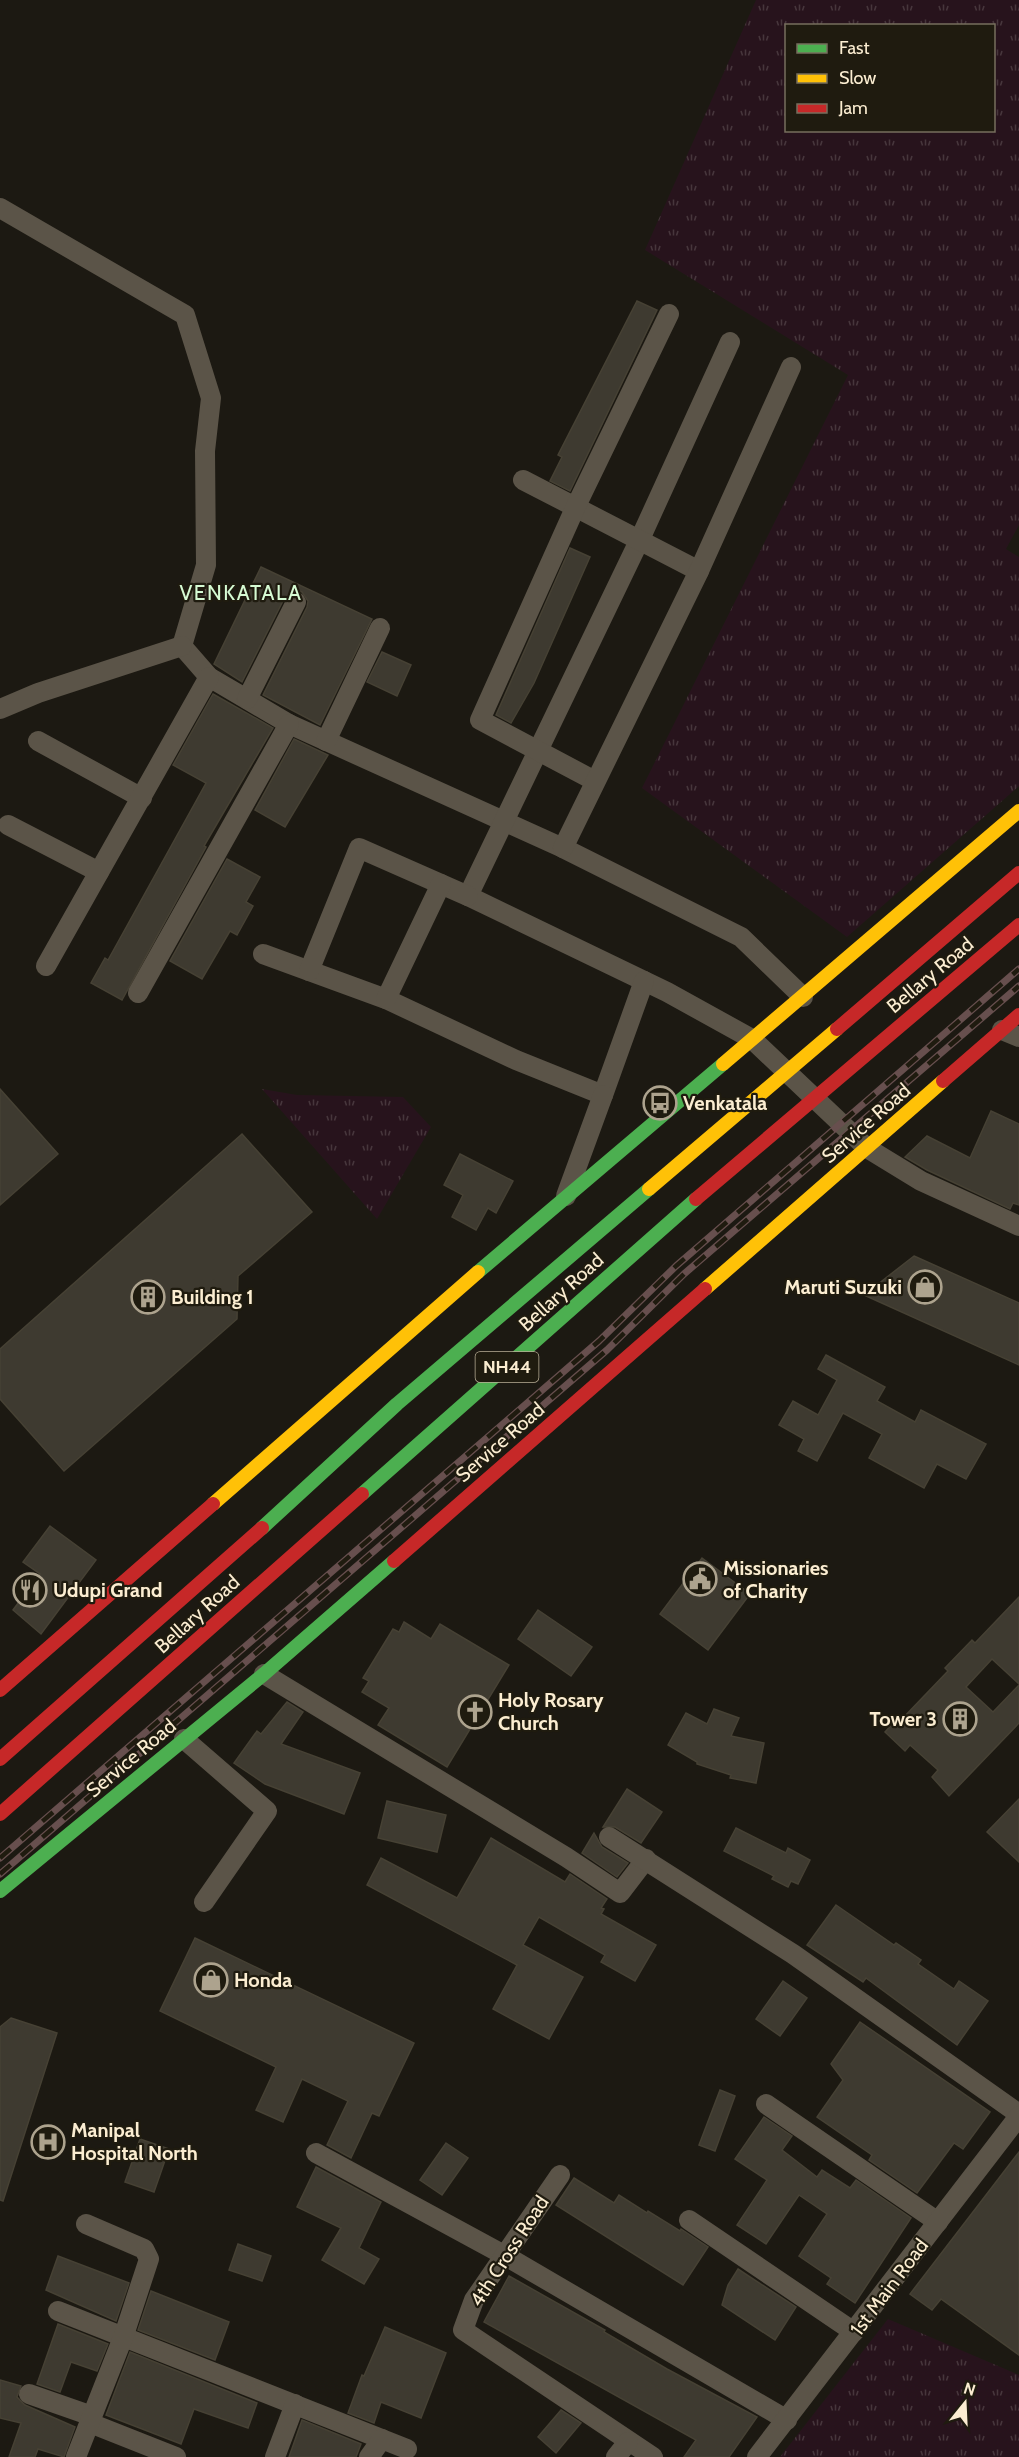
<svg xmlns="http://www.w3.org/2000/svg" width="1019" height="2457" viewBox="0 0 1019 2457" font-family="Cabin,sans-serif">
<defs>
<pattern id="grass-tufts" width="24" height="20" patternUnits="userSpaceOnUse" patternTransform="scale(1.5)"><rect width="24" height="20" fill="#27131c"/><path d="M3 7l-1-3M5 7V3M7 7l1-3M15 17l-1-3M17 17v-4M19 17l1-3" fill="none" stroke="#47363c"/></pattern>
</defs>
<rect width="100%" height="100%" fill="#1c1912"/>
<g fill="url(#grass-tufts)" fill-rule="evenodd">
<path d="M756 0H1019V525L1006 549 1019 557V786L847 937 642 788 848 375 645 250ZM786 26H994V130H786Z"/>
<path d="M262 1089 297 1095 403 1097 431 1127 377 1219Z"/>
<path d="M888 2319 1019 2375V2457H780Z"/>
</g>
<g fill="#3e3a30" stroke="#464134" stroke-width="1.5">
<path d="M637 301 657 310 570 491 550 481 562 457 558 455Z"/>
<path d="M570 548 590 557 534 683 511 723 496 715Z"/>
<path d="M261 567 372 619 320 725 263 695 307 607 308 601 302 592 295 590 285 597 242 682 214 664Z"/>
<path d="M382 652 411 665 397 696 367 682Z"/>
<path d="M213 694 273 728 204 846 206 847 122 1000 91 983 105 958 108 960 206 783 173 765Z"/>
<path d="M294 739 328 755 285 827 255 810Z"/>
<path d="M227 859 260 877 246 902 253 906 237 935 230 931 202 979 170 961Z"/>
<path d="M0 1089 58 1154 0 1205Z"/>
<path d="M991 1111 1019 1124V1205L1013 1203 1010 1209 927 1170 905 1157 927 1136 970 1158Z"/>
<path d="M242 1134 312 1212 238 1276 237 1319 64 1471 0 1399V1349Z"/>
<path d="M460 1154 513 1181 496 1213 488 1208 476 1230 452 1217 463 1195 444 1185Z"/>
<path d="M914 1256 1019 1303V1365L864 1295Z"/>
<path d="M826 1355 885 1387 877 1401 915 1422 921 1410 986 1444 966 1479 937 1464 924 1488 904 1477 869 1458 882 1434 843 1413 817 1461 798 1451 804 1439 779 1425 793 1401 818 1415 837 1380 818 1369Z"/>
<path d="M50 1526 96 1560 41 1634 13 1610 40 1574 23 1562Z"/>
<path d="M702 1558 750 1594 708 1650 660 1614Z"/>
<path d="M1019 1597V1684L992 1659 966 1687 993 1712 1019 1685V1723L949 1796 932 1777 938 1770 910 1745 905 1751 885 1732 899 1717 901 1720 948 1671 945 1668 972 1640 975 1643Z"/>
<path d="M538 1610 592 1647 571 1676 518 1639Z"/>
<path d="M404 1622 431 1639 440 1624 509 1665 447 1767 378 1725 389 1708 362 1692 369 1681 363 1678 393 1629 399 1632Z"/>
<path d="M287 1702 303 1712 281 1744 360 1773 344 1814 265 1784 234 1763 257 1731 261 1734Z"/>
<path d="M714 1709 739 1718 731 1736 764 1743 756 1783 730 1778 731 1775 697 1764V1762L668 1745 686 1713 707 1724Z"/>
<path d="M627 1789 662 1812 641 1843 615 1827H603Z"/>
<path d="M1019 1799V1862L987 1832Z"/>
<path d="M387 1801 446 1815 437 1852 378 1838Z"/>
<path d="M736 1828 786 1853 788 1848 810 1860 798 1884 791 1881 788 1887 772 1879 774 1876 724 1851Z"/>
<path d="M594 1833 602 1847 628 1863 617 1877 582 1853Z"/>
<path d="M491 1838 565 1882 570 1874 607 1899 601 1908 604 1909 601 1914 656 1945 635 1981 601 1962 605 1955 539 1917 523 1945 583 1977 549 2039 493 2009 517 1965 367 1885 381 1858 457 1898Z"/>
<path d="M836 1905 894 1945 896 1943 921 1960 918 1964 954 1989 959 1981 988 2001 957 2045 866 1978 863 1982 807 1945Z"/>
<path d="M195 1938 414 2043 379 2116 372 2113 351 2158 327 2145 348 2101 302 2079 283 2122 256 2110 276 2067 160 2011Z"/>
<path d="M783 1981 807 1998 780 2036 756 2019Z"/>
<path d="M11 2018 57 2033 3 2201 0 2200V2027Z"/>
<path d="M860 2022 990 2112 963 2149 954 2143 917 2193 869 2160 872 2155 817 2117 843 2080 831 2064Z"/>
<path d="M720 2090 735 2096 715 2151 699 2145Z"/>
<path d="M764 2117 792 2136 782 2150 817 2177 822 2170 850 2188 856 2180 911 2218 855 2303 827 2284 831 2278 799 2256 827 2214 799 2195 766 2244 737 2225 767 2180 735 2159Z"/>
<path d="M140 2139 169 2149 154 2192 125 2182Z"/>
<path d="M446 2143 468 2158 442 2195 420 2180Z"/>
<path d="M1019 2152V2355L941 2299 932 2310 910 2294Z"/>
<path d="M316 2167 381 2202 359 2248 379 2259 364 2284 322 2260 341 2228 297 2207Z"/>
<path d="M574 2178 614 2203 619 2195 647 2213 648 2211 680 2231 681 2229 708 2247 683 2285 556 2205Z"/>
<path d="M238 2244 271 2256 262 2281 229 2270Z"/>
<path d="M58 2256 129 2283 116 2321 46 2290Z"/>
<path d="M738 2269 796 2307 775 2340 722 2305 728 2285Z"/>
<path d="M509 2276 605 2330 604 2332 667 2369 757 2417 729 2457H684L696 2440 484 2322Z"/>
<path d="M151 2291 229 2322 215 2360 138 2330Z"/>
<path d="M58 2324 108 2344 97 2371 71 2362 60 2392 37 2384Z"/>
<path d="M385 2327 446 2353 421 2418 381 2402 374 2423 348 2413 362 2375 364 2376Z"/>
<path d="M130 2352 257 2403 248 2428 194 2409 181 2444 106 2415Z"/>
<path d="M0 2380 21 2386 17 2397 25 2405 75 2427 64 2457 38 2449 35 2457H9L21 2423 0 2418Z"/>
<path d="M561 2410 581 2423 556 2453 538 2437Z"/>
<path d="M302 2420 361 2444 356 2457H289Z"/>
</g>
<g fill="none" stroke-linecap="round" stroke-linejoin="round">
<g stroke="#5b5448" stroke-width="20">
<path d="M0 208 185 315 211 398 205 451 206 565 182 646 209 677 289 724 563 848 741 937 803 997"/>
<path d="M730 342 640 539 468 896 667 992 752 1039 867 1148 921 1181 1019 1226"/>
<path d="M523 480 699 571"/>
<path d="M247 699 296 602"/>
<path d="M0 709 38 693 182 646"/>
<path d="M38 741 142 798"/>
<path d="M326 741 380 628"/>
<path d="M595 781 480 720 576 506 669 314"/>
<path d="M8 825 99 872"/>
<path d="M563 848 699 571 791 367"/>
<path d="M263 954 386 999 516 1060 603 1095 644 981"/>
<path d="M46 966 209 677"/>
<path d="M309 971 359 848 468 896"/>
<path d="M138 993 289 724"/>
<path d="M386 999 441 884"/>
<path d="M1002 1030 1019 1037"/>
<path d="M566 1196 603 1095"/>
<path d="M264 1674 566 1857 620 1893 646 1859"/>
<path d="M184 1739 267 1811 204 1902"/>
<path d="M609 1837 793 1954 1019 2114"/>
<path d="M766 2104 938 2222"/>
<path d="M316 2153 504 2255 787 2420"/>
<path d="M560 2175 474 2300 463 2330 653 2457"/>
<path d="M689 2220 854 2332"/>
<path d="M58 2311 407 2449"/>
<path d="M29 2394 92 2416"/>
<path d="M90 2423 176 2457"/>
<path d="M76 2457 124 2335 149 2259 144 2249 86 2224"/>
<path d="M275 2457 295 2404"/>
<path d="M369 2457 382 2439"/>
<path d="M616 2457 628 2442"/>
<path d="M757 2457 1019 2116"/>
</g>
<g stroke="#4caf50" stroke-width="14">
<path d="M478 1272 723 1064"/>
<path d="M0 1891 264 1674 394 1561"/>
</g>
<g stroke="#ffc107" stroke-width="14">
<path d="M723 1064 1019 811"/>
<path d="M705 1289 943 1081"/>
<path d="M213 1504 478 1272"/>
</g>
<g stroke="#c62828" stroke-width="14">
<path d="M943 1081 1019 1015"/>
<path d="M394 1561 705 1289"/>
<path d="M0 1690 213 1504"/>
</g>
<g stroke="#674f4e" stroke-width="7">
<g id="rail">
<path d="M0 1858 599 1341 676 1266 1019 969"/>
<path d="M0 1874 607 1350 684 1274 1019 986"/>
</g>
</g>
<use href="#rail" stroke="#1f1b0f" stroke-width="4.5" stroke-dasharray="14" stroke-linecap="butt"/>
<g stroke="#4caf50" stroke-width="14">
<path d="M362 1494 696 1199"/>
<path d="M262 1528 397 1404 649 1189"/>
</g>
<path stroke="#ffc107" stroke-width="14" d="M649 1189 837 1029"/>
<g stroke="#c62828" stroke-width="14">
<path d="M837 1029 1019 873"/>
<path d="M696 1199 1019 925"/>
<path d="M0 1759 262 1528"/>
<path d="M0 1814 362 1494"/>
</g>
</g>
<defs>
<g id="bus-ring" transform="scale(1.725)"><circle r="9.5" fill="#1f1b0f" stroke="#ada38e" stroke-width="1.5"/><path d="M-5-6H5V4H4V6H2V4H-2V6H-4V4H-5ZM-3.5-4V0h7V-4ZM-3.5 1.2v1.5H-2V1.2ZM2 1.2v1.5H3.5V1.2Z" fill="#ada38e"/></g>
<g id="shop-ring" transform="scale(1.725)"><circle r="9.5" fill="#1f1b0f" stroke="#ada38e" stroke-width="1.5"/><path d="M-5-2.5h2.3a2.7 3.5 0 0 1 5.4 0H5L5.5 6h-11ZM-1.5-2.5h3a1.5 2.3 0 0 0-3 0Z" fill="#ada38e"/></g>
<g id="building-ring" transform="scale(1.725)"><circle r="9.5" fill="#1f1b0f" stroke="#ada38e" stroke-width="1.5"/><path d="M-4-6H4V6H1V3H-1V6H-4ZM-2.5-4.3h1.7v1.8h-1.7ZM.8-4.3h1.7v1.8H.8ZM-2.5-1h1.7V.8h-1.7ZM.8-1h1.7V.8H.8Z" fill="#ada38e"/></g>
<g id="civic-ring" transform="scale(1.725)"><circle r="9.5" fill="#1f1b0f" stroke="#ada38e" stroke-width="1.5"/><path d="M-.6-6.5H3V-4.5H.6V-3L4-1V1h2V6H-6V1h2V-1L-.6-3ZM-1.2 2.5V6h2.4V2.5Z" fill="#ada38e"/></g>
<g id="restaurant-ring" transform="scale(1.725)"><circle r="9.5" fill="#1f1b0f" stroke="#ada38e" stroke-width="1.5"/><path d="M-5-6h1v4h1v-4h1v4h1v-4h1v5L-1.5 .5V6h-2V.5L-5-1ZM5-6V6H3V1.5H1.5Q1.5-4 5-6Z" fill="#ada38e"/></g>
<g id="church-ring" transform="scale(1.725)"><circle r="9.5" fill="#1f1b0f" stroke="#ada38e" stroke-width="1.5"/><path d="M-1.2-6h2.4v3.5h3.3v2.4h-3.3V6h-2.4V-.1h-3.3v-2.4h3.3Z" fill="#ada38e"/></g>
<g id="hospital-ring" transform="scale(1.725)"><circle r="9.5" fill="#1f1b0f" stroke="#ada38e" stroke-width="1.5"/><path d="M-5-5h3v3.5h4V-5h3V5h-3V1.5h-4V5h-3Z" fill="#ada38e"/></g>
</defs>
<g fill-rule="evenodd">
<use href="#bus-ring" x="660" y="1103"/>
<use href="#shop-ring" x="925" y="1287"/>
<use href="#building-ring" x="148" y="1297"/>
<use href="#civic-ring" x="700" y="1579"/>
<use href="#restaurant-ring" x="30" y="1590"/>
<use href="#church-ring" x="475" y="1712"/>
<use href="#building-ring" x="960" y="1719"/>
<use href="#shop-ring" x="211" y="1980"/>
<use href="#hospital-ring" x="48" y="2142"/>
</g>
<g text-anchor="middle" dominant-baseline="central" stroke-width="4.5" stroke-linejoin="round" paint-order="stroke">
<rect fill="#1f1b0f" stroke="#b9ae97" stroke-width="1.5" x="475.5" y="1352" width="63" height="30" rx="4.5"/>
<g font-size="18" font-weight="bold" fill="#fbedd1">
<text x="507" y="1367">NH44</text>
</g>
<g font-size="20" fill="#fbedd1" stroke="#1f1b0f">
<text transform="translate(930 975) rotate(-40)">Bellary Road</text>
<text transform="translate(866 1123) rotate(-41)">Service Road</text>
<text transform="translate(561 1292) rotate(-42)">Bellary Road</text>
<text transform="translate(500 1442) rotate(-41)">Service Road</text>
<text transform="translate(197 1614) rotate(-42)">Bellary Road</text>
<text transform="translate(131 1758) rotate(-40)">Service Road</text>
<text transform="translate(509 2251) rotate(-57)">4th Cross Road</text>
<text transform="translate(889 2287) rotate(-53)">1st Main Road</text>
</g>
<g font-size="20" font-weight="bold" fill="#fbedd1" stroke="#1f1b0f" text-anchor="start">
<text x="683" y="1103">Venkatala</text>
<text x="902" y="1287" text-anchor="end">Maruti Suzuki</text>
<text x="171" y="1297">Building 1</text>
<text x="723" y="1568">Missionaries<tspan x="723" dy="23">of Charity</tspan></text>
<text x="53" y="1590">Udupi Grand</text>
<text x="498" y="1700">Holy Rosary<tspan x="498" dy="23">Church</tspan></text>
<text x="937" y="1719" text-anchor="end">Tower 3</text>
<text x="234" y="1980">Honda</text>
<text x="71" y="2130">Manipal<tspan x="71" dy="23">Hospital North</tspan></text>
</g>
<g font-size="21" letter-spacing="1.5" fill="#d6fbd3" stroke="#1f1b0f">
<text x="241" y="592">VENKATALA</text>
</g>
</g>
<rect x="785" y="24" width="210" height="108" fill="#1f1b0f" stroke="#776f5d" stroke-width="1.5"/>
<rect x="797" y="44" width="30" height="9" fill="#4caf50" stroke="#776f5d" stroke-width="1.5"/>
<text x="839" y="54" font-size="18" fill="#fbedd1">Fast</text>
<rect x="797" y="74" width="30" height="9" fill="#ffc107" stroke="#776f5d" stroke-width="1.5"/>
<text x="839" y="84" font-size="18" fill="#fbedd1">Slow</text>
<rect x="797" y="104" width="30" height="9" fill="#c62828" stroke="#776f5d" stroke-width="1.5"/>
<text x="839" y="114" font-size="18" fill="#fbedd1">Jam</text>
<g transform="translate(965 2403) rotate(18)" stroke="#1f1b0f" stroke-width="4.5" paint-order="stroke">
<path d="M0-4.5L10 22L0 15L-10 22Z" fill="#fbedd1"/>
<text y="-9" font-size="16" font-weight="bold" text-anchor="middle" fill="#fbedd1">N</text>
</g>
</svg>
